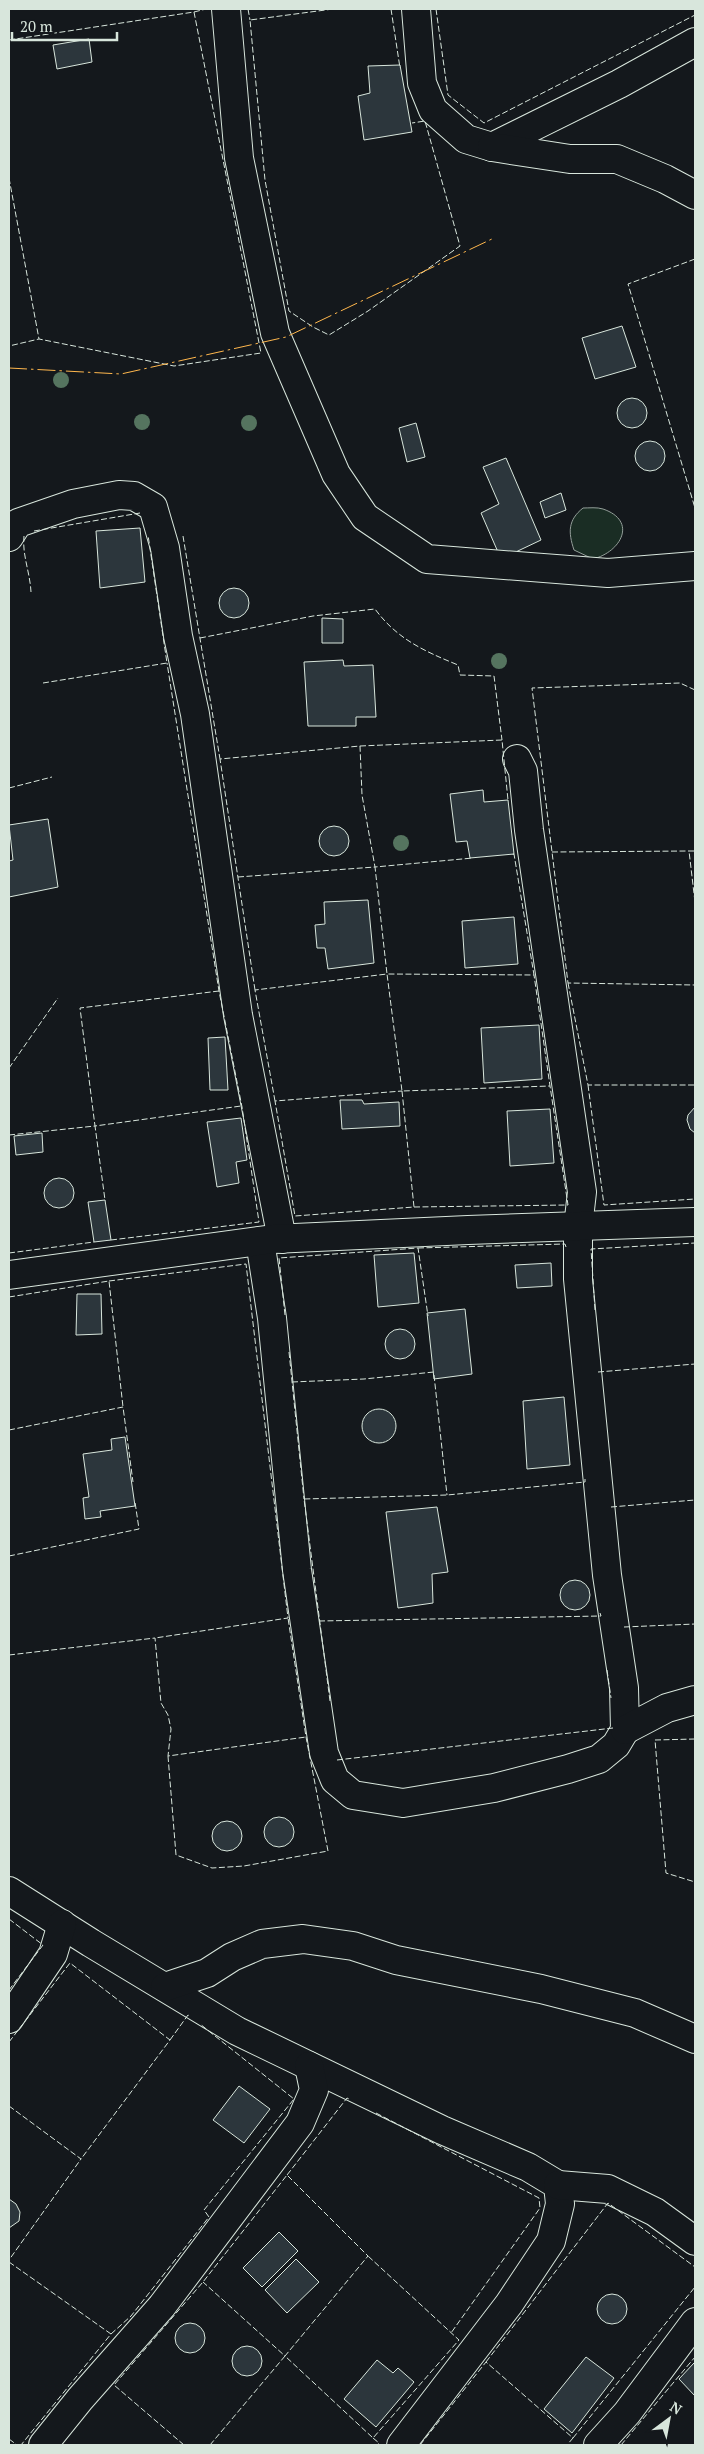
<svg xmlns="http://www.w3.org/2000/svg" width="704" height="2454" viewBox="0 0 704 2454" font-family="'PT Serif',serif">
<rect width="100%" height="100%" fill="#14181c"/>
<path fill="#1a2d24" stroke="#939e99" d="M583 508C589 508 597 507 603 509 638 521 621 552 593 559L574 550C568 532 568 520 583 508Z"/>
<g fill="#2c363c" stroke="#d8e6dc">
<path d="M89 39 92 62 57 69 53 45Z"/>
<path d="M400 65 412 132 364 140 358 96 370 93 368 66Z"/>
<path d="M622 326 636 367 595 379 582 338Z"/>
<circle cx="632" cy="413" r="15"/>
<path d="M416 423 425 457 407 462 399 428Z"/>
<circle cx="650" cy="456" r="15"/>
<path d="M506 458 541 540 501 559 481 513 499 504 483 467Z"/>
<path d="M561 493 566 510 545 518 540 502Z"/>
<path d="M140 528 145 582 100 588 96 531Z"/>
<circle cx="234" cy="603" r="15"/>
<path d="M322 618 343 619V643H322Z"/>
<path d="M343 660 344 666 373 665 376 717H356V726H308L304 662Z"/>
<path d="M483 790 484 802 508 800 514 854 470 858 467 841 456 842 450 794Z"/>
<path d="M48 819 58 887 9 897V861L13 860 9 825Z"/>
<circle cx="334" cy="841" r="15"/>
<path d="M368 900 374 963 328 969 325 948H317L315 925 325 924 324 902Z"/>
<path d="M514 917 518 964 465 968 462 921Z"/>
<path d="M539 1025 542 1079 484 1083 481 1028Z"/>
<path d="M225 1037 228 1090H210L208 1038Z"/>
<path d="M340 1100H362L364 1104 399 1102 400 1126 342 1129Z"/>
<path d="M695 1107V1133L690 1129 687 1120 688 1115Z"/>
<path d="M550 1109 554 1163 510 1166 507 1111Z"/>
<path d="M241 1118 247 1160 236 1162 239 1183 217 1187 207 1122Z"/>
<path d="M42 1133 43 1152 16 1155 14 1136Z"/>
<circle cx="59" cy="1193" r="15"/>
<path d="M105 1200 111 1240 94 1242 88 1202Z"/>
<path d="M414 1253 419 1303 378 1307 374 1255Z"/>
<path d="M551 1263 552 1286 517 1288 515 1265Z"/>
<path d="M77 1294H101L102 1334 76 1335Z"/>
<path d="M465 1309 472 1374 434 1379 427 1313Z"/>
<circle cx="400" cy="1344" r="15"/>
<path d="M564 1397 570 1465 527 1469 523 1401Z"/>
<circle cx="379" cy="1426" r="17"/>
<path d="M125 1437 135 1506 100 1511 101 1517 85 1519 83 1498 89 1497 83 1454 112 1450 111 1439Z"/>
<path d="M437 1507 448 1572 432 1574 433 1603 398 1608 386 1512Z"/>
<circle cx="575" cy="1595" r="15"/>
<circle cx="279" cy="1832" r="15"/>
<circle cx="227" cy="1836" r="15"/>
<path d="M239 2086 270 2109 244 2143 213 2120Z"/>
<path d="M9 2199 16 2204 20 2212 19 2221 9 2228Z"/>
<path d="M279 2232 298 2251 262 2287 243 2268Z"/>
<path d="M296 2259 319 2282 287 2313 265 2290Z"/>
<circle cx="612" cy="2309" r="15"/>
<circle cx="190" cy="2338" r="15"/>
<circle cx="247" cy="2361" r="15"/>
<path d="M586 2357 614 2378 572 2433 544 2409Z"/>
<path d="M377 2360 393 2373 398 2368 414 2382 376 2427 344 2399Z"/>
<path d="M694 2363 695 2365V2396L679 2379Z"/>
</g>
<g fill="none" stroke-linecap="round" stroke-linejoin="round">
<g stroke="#d8e6dc" stroke-width="30">
<g id="minor">
<path d="M226 9 239 158 275 333 336 474 365 517 427 559 608 573 695 566"/>
<path d="M416 9 422 83 433 110 466 139 492 147 619 84 695 42"/>
<path d="M492 147 570 159H617L665 179 695 195"/>
<path d="M9 537 18 523 73 504 119 495 134 496 153 507 165 548 178 636 195 714 238 1015 282 1239"/>
<path d="M260 1241 272 1318 297 1570 324 1753 335 1780 353 1795 403 1803 494 1788 568 1769 599 1759 616 1745 625 1730 624 1688 607 1575 578 1279V1227L582 1192 529 830 523 771 517 759"/>
<path d="M9 1275 273 1239 468 1230 695 1222"/>
<path d="M625 1730 667 1708 695 1700"/>
<path d="M9 1891 91 1943 237 2031 442 2130 528 2167 558 2185 560 2204 551 2241 509 2304 401 2445"/>
<path d="M165 1987 207 1973 232 1957 262 1944 303 1939 353 1946 396 1960 541 1989 635 2013 695 2039"/>
<path d="M9 2019 53 1954 62 1924"/>
<path d="M558 2185 608 2189 655 2212 695 2241"/>
<path d="M43 2445 80 2399 162 2306 300 2123 314 2090 309 2066"/>
<path d="M598 2445 627 2413 695 2322"/>
</g>
</g>
<use href="#minor" stroke="#14181c" stroke-width="28"/>
<g stroke="#d8e6dc" stroke-width="1" stroke-dasharray="6 2.5" stroke-linecap="butt">
<path d="M248 9 250 20"/>
<path d="M333 9 250 20 265 180 289 311 313 327 329 335 368 311 460 246 425 121 412 123"/>
<path d="M391 9 400 68"/>
<path d="M436 9 448 95 484 123 695 15"/>
<path d="M194 12 206 9"/>
<path d="M9 40 194 12 261 353 174 366 39 339 9 346"/>
<path d="M9 178 39 339"/>
<path d="M695 259 628 284 695 508"/>
<path d="M34 531 140 513"/>
<path d="M24 536C22 555 30 572 31 592"/>
<path d="M183 536 220 759"/>
<path d="M200 638 313 616 375 609C397 639 424 651 458 665L460 675 494 676 502 740"/>
<path d="M43 683 167 663 148 535"/>
<path d="M695 690 680 683 532 688 568 983 695 985"/>
<path d="M360 746 502 740 508 800"/>
<path d="M9 788 52 777"/>
<path d="M695 851H689L695 902"/>
<path d="M552 852 689 851"/>
<path d="M238 877 375 867 387 974 534 975 514 854 511 855"/>
<path d="M568 983 588 1085H695"/>
<path d="M255 990 220 759 360 746 362 795 375 867 473 858"/>
<path d="M219 991 80 1008 95 1126 241 1106"/>
<path d="M9 1068 58 998"/>
<path d="M588 1085 604 1205 695 1199"/>
<path d="M402 1091 414 1207 295 1216 275 1101Z"/>
<path d="M275 1101 255 990 387 974 402 1091 550 1086 534 975"/>
<path d="M9 1135 95 1126 105 1200"/>
<path d="M414 1207 568 1205 550 1086"/>
<path d="M111 1240 259 1222 242 1107 219 991 167 663"/>
<path d="M418 1248 565 1244 566 1247"/>
<path d="M9 1253 94 1242"/>
<path d="M109 1281 246 1264 288 1618 155 1638"/>
<path d="M9 1297 109 1281 123 1407"/>
<path d="M595 1310 591 1249 695 1243"/>
<path d="M285 1315 279 1258 418 1248 428 1316"/>
<path d="M289 1352 304 1499"/>
<path d="M598 1372 695 1364"/>
<path d="M434 1375 447 1495"/>
<path d="M292 1382 364 1379 434 1372"/>
<path d="M9 1430 123 1407 133 1482"/>
<path d="M611 1507 695 1500"/>
<path d="M9 1556 139 1529 135 1502"/>
<path d="M319 1621 601 1616 600 1613"/>
<path d="M624 1627 695 1624"/>
<path d="M9 1655 155 1638 161 1703 168 1715 171 1729 168 1756 306 1737"/>
<path d="M607 1670 611 1698"/>
<path d="M330 1701 304 1499 447 1495 585 1482V1479"/>
<path d="M695 1739 655 1740 666 1873 695 1882"/>
<path d="M168 1756 176 1855 212 1868 244 1866 328 1851 306 1737 288 1618"/>
<path d="M337 1760 613 1728"/>
<path d="M9 1919 43 1945 9 1990"/>
<path d="M170 2040 188 2015 190 2016"/>
<path d="M9 2042 70 1963 170 2040 81 2159"/>
<path d="M9 2106 81 2159 9 2260"/>
<path d="M376 2113 539 2198 540 2208 451 2333"/>
<path d="M287 2175 347 2098 349 2099"/>
<path d="M9 2262 111 2334 21 2445"/>
<path d="M111 2334 131 2316 209 2217 204 2210 294 2099 200 2024"/>
<path d="M486 2362 608 2203 695 2267"/>
<path d="M373 2438 379 2443 377 2445"/>
<path d="M573 2438 695 2287"/>
<path d="M9 2439 17 2445"/>
<path d="M184 2445 114 2385 203 2282 287 2175 368 2256 285 2356 203 2282"/>
<path d="M210 2445 285 2356 373 2438 459 2340 368 2256"/>
<path d="M420 2445 486 2362 573 2438 567 2445"/>
<path d="M621 2445 695 2357"/>
</g>
<path stroke="#ffb74d" stroke-width="1" stroke-dasharray="18 4 2.5 4" stroke-linecap="butt" d="M9 368 121 374 286 337 494 238"/>
</g>
<g fill="#55745f">
<circle cx="61" cy="380" r="8"/>
<circle cx="142" cy="422" r="8"/>
<circle cx="249" cy="423" r="8"/>
<circle cx="499" cy="661" r="8"/>
<circle cx="401" cy="843" r="8"/>
</g>
<rect width="704" height="2454" fill="none" stroke="#d8e6dc" stroke-width="20"/>
<g transform="translate(669 2419) rotate(32)" stroke="#14181c" stroke-width="4" paint-order="stroke">
<path d="M0-4L9 19L0 12L-9 19Z" fill="#d8e6dc"/>
<text y="-8" font-size="14" font-weight="bold" text-anchor="middle" fill="#d8e6dc">N</text>
</g>
<path d="M12 32v8h105v-8" fill="none" stroke="#d8e6dc" stroke-width="2.5"/>
<text x="20" y="32" font-size="15" fill="#d8e6dc" stroke="#14181c" stroke-width="4" paint-order="stroke">20 m</text>
</svg>
